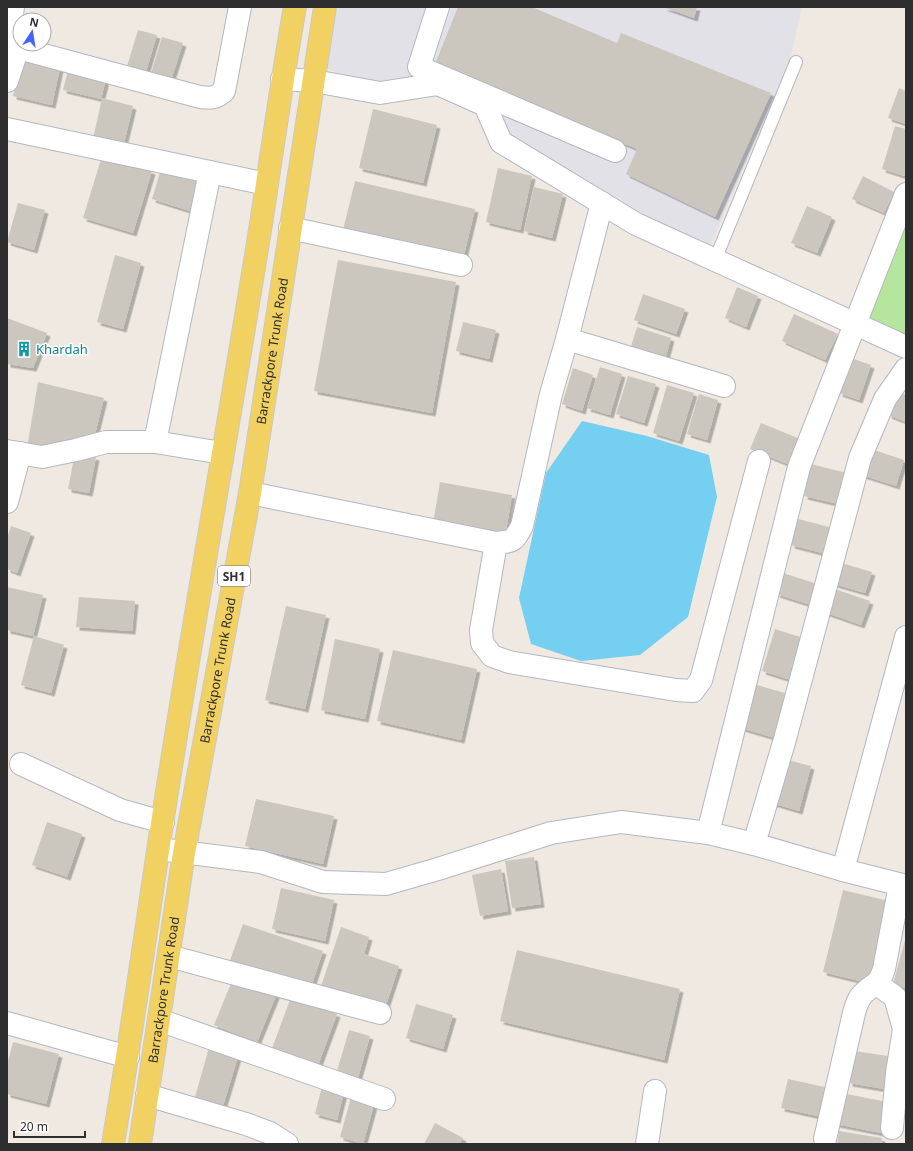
<svg xmlns="http://www.w3.org/2000/svg" width="913" height="1151" viewBox="0 0 913 1151" font-family="'Noto Sans',sans-serif">
<defs>
<filter id="shadow"><feDropShadow dx="3.5" dy="3.5" stdDeviation="0" flood-color="#0004"/></filter>
</defs>
<rect width="100%" height="100%" fill="#efe9e1"/>
<path fill="#e3e1e8" d="M320 7H802L790 60 709 249 629 211 509 138 433 76 376 86 320 66Z"/>
<path fill="#b6e59e" d="M906 218V339L866 322Z"/>
<path fill="#75cff0" d="M582 421 647 436 709 455 717 497 688 617 640 655 581 661 531 644 519 598 546 473Z"/>
<g fill="#cbc7bf" filter="url(#shadow)">
<path d="M458 7H532L617 43 621 33 771 93 715 217 626 174 637 149 435 64Z"/>
<path d="M663 7H697L694 18Z"/>
<path d="M138 30 157 35 144 78 125 73Z"/>
<path d="M162 37 183 43 169 86 149 80Z"/>
<path d="M21 59 60 68 52 105 13 96Z"/>
<path d="M68 70 106 79 101 99 63 90Z"/>
<path d="M899 88 906 91V124L888 118Z"/>
<path d="M102 98 133 106 123 147 93 139Z"/>
<path d="M373 109 437 125 423 183 359 168Z"/>
<path d="M895 126 906 129V167L904 176 882 169Z"/>
<path d="M102 156 152 171 133 233 83 218Z"/>
<path d="M498 168 532 176 520 230 486 222Z"/>
<path d="M161 169 202 182 193 212 152 199Z"/>
<path d="M863 176 894 192 884 213 852 199Z"/>
<path d="M355 181 475 209 463 259 343 230Z"/>
<path d="M534 187 563 194 552 238 524 231Z"/>
<path d="M18 203 45 210 34 250 7 242Z"/>
<path d="M807 206 832 217 817 253 791 243Z"/>
<path d="M115 255 141 263 123 329 97 322Z"/>
<path d="M338 260 456 282 432 413 314 391Z"/>
<path d="M737 287 758 296 746 327 725 318Z"/>
<path d="M643 294 685 309 676 334 634 320Z"/>
<path d="M794 314 838 334 825 360 782 341Z"/>
<path d="M7 318 47 333 33 368 7 364Z"/>
<path d="M463 322 496 330 489 359 456 351Z"/>
<path d="M637 327 671 338 663 367 628 356Z"/>
<path d="M851 358 871 365 859 400 839 393Z"/>
<path d="M600 367 622 374 610 415 587 408Z"/>
<path d="M573 368 593 375 582 411 562 404Z"/>
<path d="M628 376 656 384 644 423 616 414Z"/>
<path d="M38 382 104 398 94 438 27 448Z"/>
<path d="M667 385 694 393 679 441 653 433Z"/>
<path d="M897 392 906 395V422L888 415Z"/>
<path d="M699 394 718 400 707 440 687 434Z"/>
<path d="M761 423 800 439 790 465 750 449Z"/>
<path d="M871 449 904 460 896 486 862 475Z"/>
<path d="M75 453 96 457 89 493 68 489Z"/>
<path d="M811 464 847 473 838 504 804 496Z"/>
<path d="M440 482 512 495 505 537 433 524Z"/>
<path d="M798 519 833 528 826 554 791 545Z"/>
<path d="M11 526 31 533 17 573 7 569V538Z"/>
<path d="M838 562 872 572 865 593 831 583Z"/>
<path d="M783 573 817 584 811 605 776 594Z"/>
<path d="M7 587 43 595 33 636 7 630Z"/>
<path d="M832 588 870 601 861 625 824 612Z"/>
<path d="M79 597 135 601 132 631 76 627Z"/>
<path d="M286 606 326 615 305 709 265 700Z"/>
<path d="M775 629 803 638 791 680 762 671Z"/>
<path d="M34 636 64 645 51 693 21 685Z"/>
<path d="M335 639 380 649 365 719 321 710Z"/>
<path d="M393 650 477 669 461 740 377 721Z"/>
<path d="M754 684 788 694 775 738 741 728Z"/>
<path d="M784 759 811 766 799 811 772 803Z"/>
<path d="M256 799 334 816 323 864 245 846Z"/>
<path d="M47 822 82 834 67 877 32 865Z"/>
<path d="M534 857 541 904 512 908 505 861Z"/>
<path d="M501 869 508 911 480 916 472 875Z"/>
<path d="M281 888 334 900 325 941 272 929Z"/>
<path d="M843 890 893 902 872 984 823 972Z"/>
<path d="M243 924 323 951 310 990 229 963Z"/>
<path d="M341 927 369 937 364 954 399 966 383 1014 319 992Z"/>
<path d="M906 936V988L893 984Z"/>
<path d="M517 950 680 989 664 1060 500 1021Z"/>
<path d="M234 976 277 993 257 1042 214 1025Z"/>
<path d="M291 997 337 1014 317 1068 271 1051Z"/>
<path d="M416 1004 453 1015 443 1049 406 1038Z"/>
<path d="M349 1030 370 1036 358 1078 337 1071Z"/>
<path d="M13 1042 59 1054 46 1104 7 1094V1065Z"/>
<path d="M210 1044 239 1053 221 1113 193 1104Z"/>
<path d="M854 1051 895 1057 890 1090 849 1083Z"/>
<path d="M788 1079 829 1088 822 1117 781 1108Z"/>
<path d="M323 1082 345 1088 337 1120 315 1114Z"/>
<path d="M842 1093 892 1103 886 1134 836 1124Z"/>
<path d="M352 1094 375 1101 363 1144 340 1137Z"/>
<path d="M435 1123 463 1138 460 1144H424Z"/>
<path d="M839 1131 882 1138 881 1144H837Z"/>
</g>
<g fill="none" stroke-linecap="round" stroke-linejoin="round">
<g stroke="#b4b7c1" stroke-width="14">
<path id="service" d="M715 260 796 62"/>
</g>
<g stroke="#b4b7c1" stroke-width="24">
<g id="minor">
<path d="M13 7 10 29 11 41 18 48 200 97C211 98 215 99 224 91L240 7"/>
<path d="M438 7 419 67 615 151"/>
<path d="M282 79 314 81 380 93 438 84 485 105 501 142 636 224 906 347"/>
<path d="M7 81 18 48"/>
<path d="M7 129 267 184"/>
<path d="M290 228 461 265"/>
<path d="M567 339 724 386"/>
<path d="M155 442 210 172"/>
<path d="M7 451 42 457 76 450 106 442H155L222 453"/>
<path d="M250 493 496 543C514 541 513 542 522 526L551 394 567 339 602 203"/>
<path d="M7 502 20 453"/>
<path d="M496 543 481 630 482 643 492 656 509 662 676 690 693 691 701 680 759 461"/>
<path d="M21 764 120 810 163 822"/>
<path d="M708 833 799 467 906 194"/>
<path d="M754 844 785 739 860 458 885 399 906 369"/>
<path d="M843 870 906 637"/>
<path d="M169 956 380 1013"/>
<path d="M877 984 895 997 904 1029 897 1073 892 1128"/>
<path d="M159 1020 384 1099"/>
<path d="M7 1023 128 1057"/>
<path d="M147 1095 246 1124 270 1133 287 1144"/>
<path d="M825 1139 854 1013C856 1006 858 998 864 993 875 982 878 987 884 969L900 885"/>
<path d="M647 1144 655 1091"/>
</g>
</g>
<g stroke="#b4b7c1" stroke-width="24">
<path id="tertiary" d="M159 849 261 862 323 882 386 884 438 869 551 833 621 822 708 833 754 844 843 870 906 886"/>
</g>
<g stroke="#c9c9c9" stroke-width="24">
<g id="primary">
<path d="M113 1144C131 1037 146 931 162 824 193 623 229 424 261 224 272 152 282 79 295 7"/>
<path id="s1" d="M140 1144 184 853 250 493 325 7"/>
</g>
</g>
<use href="#service" stroke="#fff" stroke-width="12"/>
<use href="#minor" stroke="#fff" stroke-width="22"/>
<use href="#tertiary" stroke="#fff" stroke-width="22"/>
<use href="#primary" stroke="#f2d163" stroke-width="22"/>
</g>
<defs>
<g id="building-bare" transform="scale(1.2)"><path d="M-4-6H4V6H1V3H-1V6H-4ZM-2.5-4.3h1.7v1.8h-1.7ZM.8-4.3h1.7v1.8H.8ZM-2.5-1h1.7V.8h-1.7ZM.8-1h1.7V.8H.8Z" fill="#0f9aa8" stroke="#fff" stroke-width="2.5" paint-order="stroke"/></g>
</defs>
<g fill-rule="evenodd">
<use href="#building-bare" x="24" y="349"/>
</g>
<g text-anchor="middle" dominant-baseline="central" stroke-width="3" stroke-linejoin="round" paint-order="stroke">
<rect fill="#fff" stroke="#6d6d6d" stroke-width="1" x="218" y="566" width="32" height="20" rx="3"/>
<g font-size="12" font-weight="bold" fill="#2e2e2e">
<text x="234" y="576">SH1</text>
</g>
<g font-size="13" fill="#0d838f" stroke="#fff" text-anchor="start">
<text x="36" y="349">Khardah</text>
</g>
<g font-size="13" fill="#2e2e2e" stroke="#fff">
<text stroke="none"><textPath href="#s1" startOffset="804">Barrackpore Trunk Road</textPath></text>
<text stroke="none"><textPath href="#s1" startOffset="480">Barrackpore Trunk Road</textPath></text>
<text stroke="none"><textPath href="#s1" startOffset="156">Barrackpore Trunk Road</textPath></text>
</g>
</g>
<rect width="913" height="1151" fill="none" stroke="#2e2e2e" stroke-width="16"/>
<g transform="translate(32 32) rotate(12)"><circle r="19" fill="#ffffff" stroke="#ababab"/>
<path d="M0-3L7 15L0 10L-7 15Z" fill="#4264fb"/>
<text y="-6" font-size="11" font-weight="bold" text-anchor="middle" fill="#2e2e2e">N</text>
</g>
<path d="M14 1131v6h71v-6" fill="none" stroke="#2e2e2e" stroke-width="2"/>
<text x="20" y="1131" font-size="12" fill="#2e2e2e" stroke="#ffffff" stroke-width="3" paint-order="stroke">20 m</text>
</svg>
